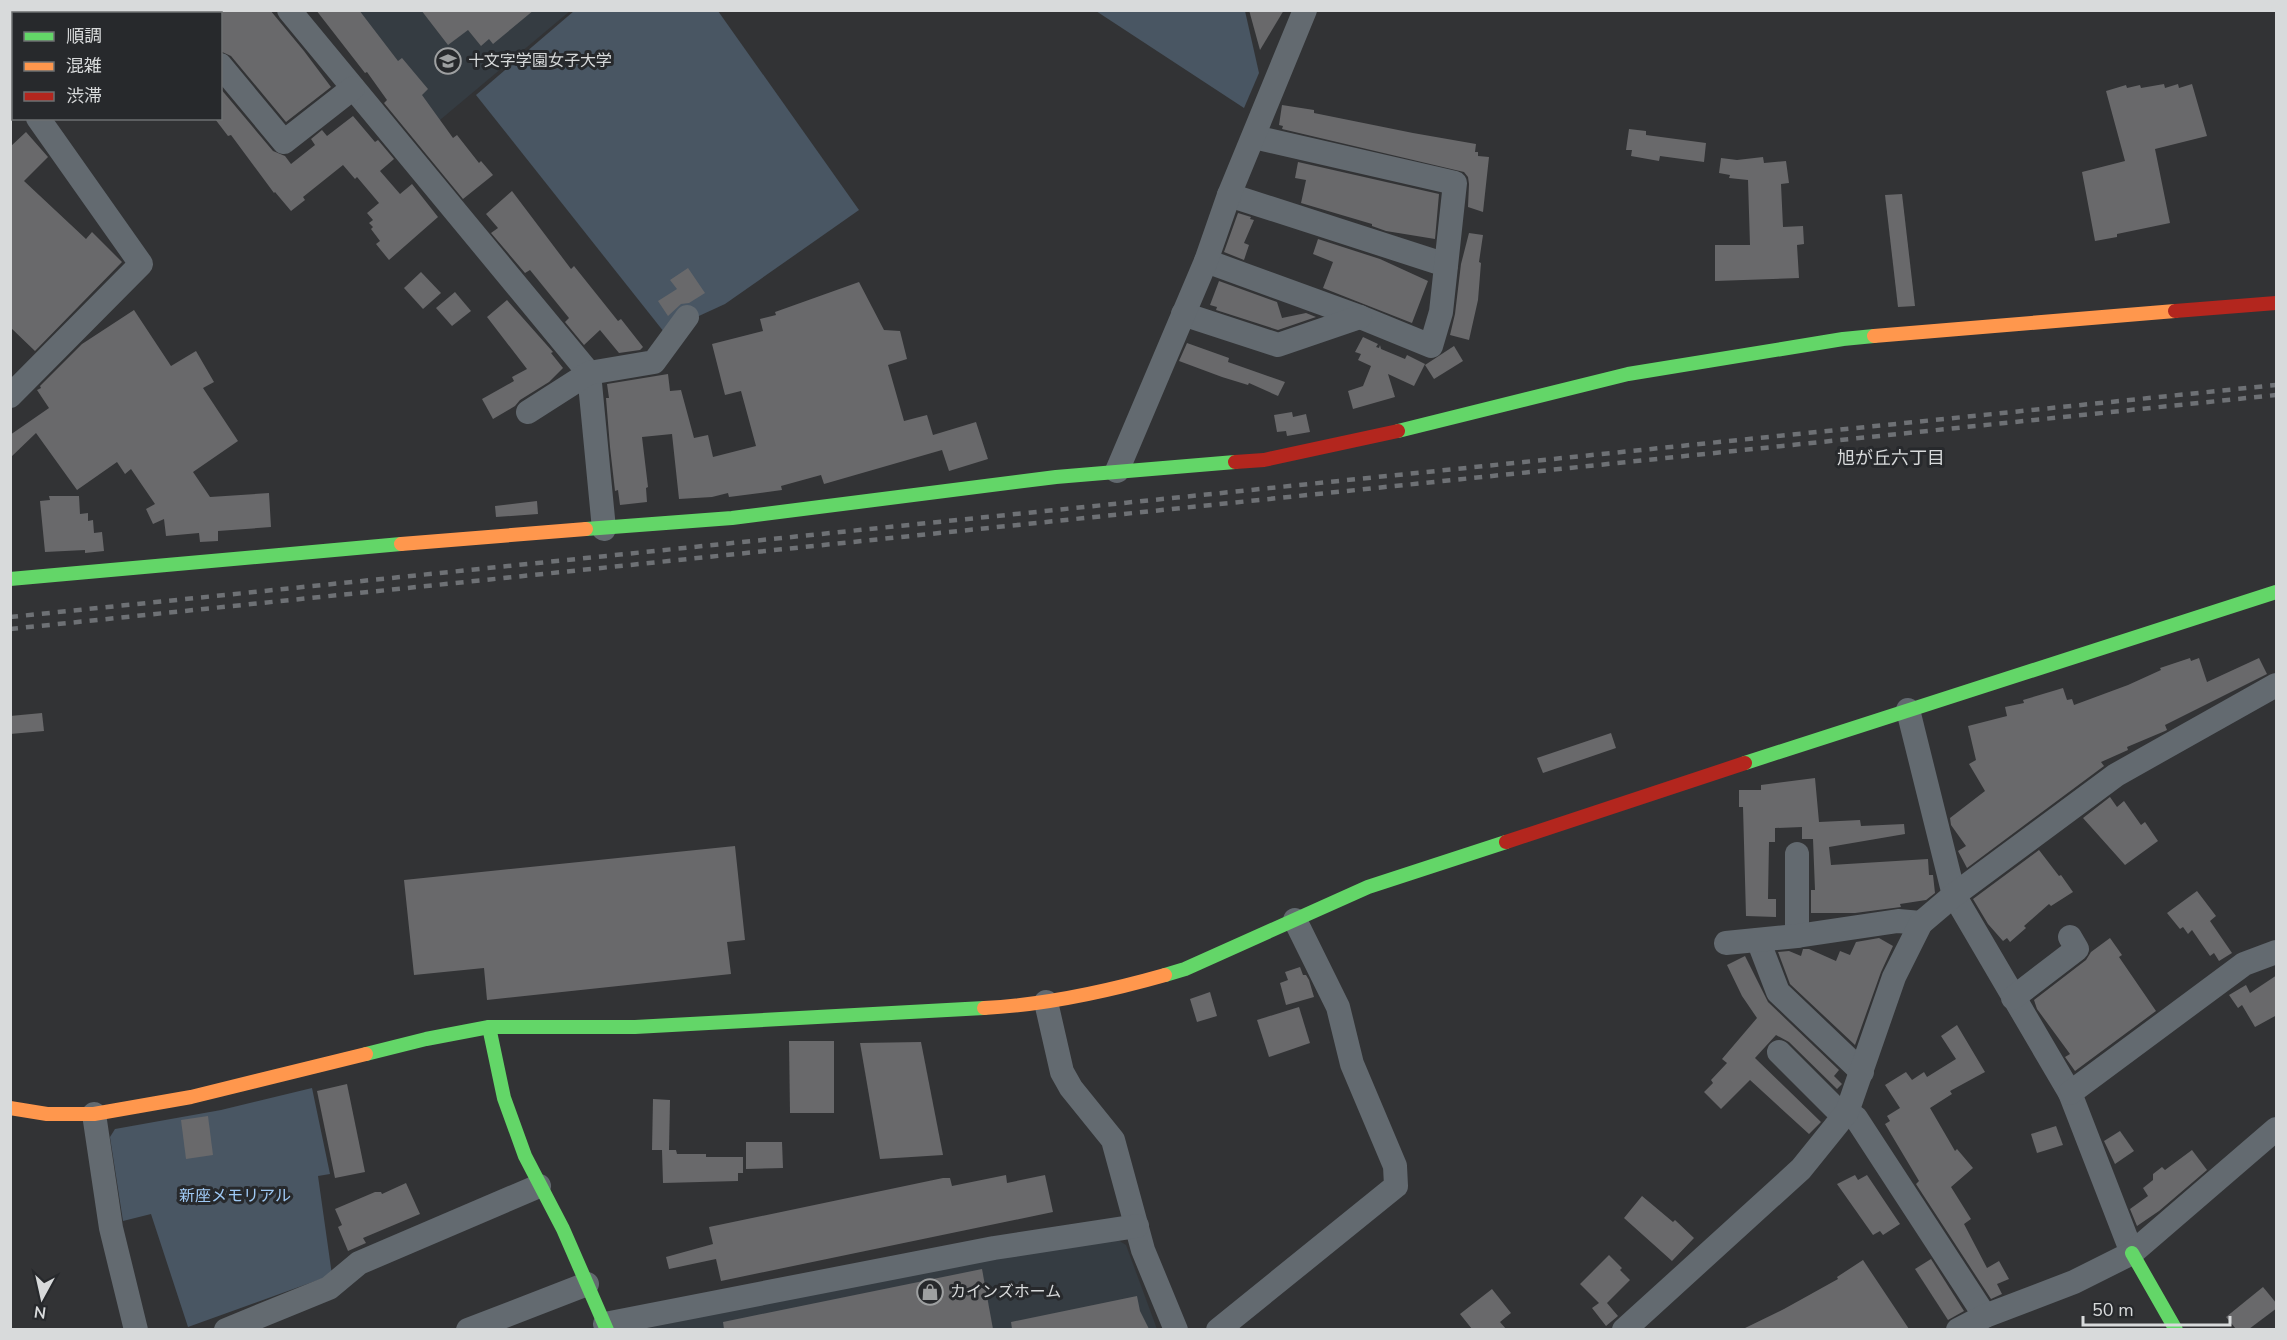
<svg xmlns="http://www.w3.org/2000/svg" width="2287" height="1340" viewBox="0 0 2287 1340" font-family="'Nunito Sans','Noto Sans JP',sans-serif">
<rect width="100%" height="100%" fill="#323335"/>
<g fill="#353c42">
<path d="M346 11H570L434 125Z"/>
<path d="M1118 1240 1126 1245 1157 1329 639 1330 977 1258Z"/>
</g>
<g fill="#495663">
<path d="M574 11H718L859 210 725 304 664 332 476 95Z"/>
<path d="M1096 11H1245L1259 73 1244 108Z"/>
<path d="M312 1088 330 1174 318 1176 332 1275 188 1327 151 1214 123 1221 110 1137 115 1129 221 1110Z"/>
</g>
<g fill="#69696b">
<path d="M220 10H270L304 51 331 87 286 122 231 56 220 51Z"/>
<path d="M316 10H359L398 61 402 58 428 89 422 95 453 138 457 135 479 163 481 161 493 175 463 199 384 103 387 100 367 72 365 73Z"/>
<path d="M421 10H534L493 44 489 39 481 46 468 30 448 45Z"/>
<path d="M1249 10H1284L1260 50Z"/>
<path d="M2164 84 2165 88 2178 84 2179 88 2192 84 2207 136 2155 149 2170 223 2117 234V237L2095 241 2082 172 2125 161 2106 91 2126 85 2127 88 2140 85 2141 88Z"/>
<path d="M220 88 273 151 285 156 291 164 315 145 311 139 322 130 327 136 353 116 375 142 378 140 394 159 380 171 400 194 412 184 438 217 389 260 376 244 380 241 371 229 373 227 369 223 373 220 367 213 379 203 357 177 355 179 343 165 303 197 305 200 291 211 275 192 274 193 231 135 228 136 215 119 220 118Z"/>
<path d="M1282 105 1314 110V113L1413 133 1476 144 1475 152H1478V156L1489 157 1483 212 1468 207 1469 184 1468 177 1464 172 1282 129 1283 126 1279 125Z"/>
<path d="M1629 129 1646 131V135L1706 143 1704 162 1660 156 1659 161 1631 156 1632 150H1626Z"/>
<path d="M26 132 48 157 24 181 86 239 92 232 122 262 35 351 10 327V147Z"/>
<path d="M1763 157 1764 163 1786 161 1789 183 1781 184 1783 227 1803 226 1804 244 1797 245 1799 278 1715 281V245H1750L1748 180 1729 178 1730 175 1719 173 1721 158 1737 160Z"/>
<path d="M1298 162 1439 194 1435 239 1386 231 1372 226V224L1301 203 1306 180 1295 178Z"/>
<path d="M512 191 571 269 574 266 618 321 621 319 643 347 640 350 619 353 600 330 584 345 565 322 569 318 530 270 525 273 491 233 498 228 486 214Z"/>
<path d="M1902 194 1915 306 1898 307 1885 195Z"/>
<path d="M1238 213 1251 217 1250 219 1254 220 1244 243 1249 245 1244 260 1224 252Z"/>
<path d="M1469 233 1483 235 1479 262 1481 263 1478 300 1469 340 1450 335 1455 314 1461 264Z"/>
<path d="M1318 239 1380 259 1428 281 1412 323 1323 288 1333 262 1313 254Z"/>
<path d="M688 268 705 293 689 303 681 304 668 316 658 301 677 289 670 280Z"/>
<path d="M421 272 441 293 423 309 404 288Z"/>
<path d="M1219 281 1277 302 1282 318 1306 313 1316 317 1278 330 1216 310 1217 307 1210 305Z"/>
<path d="M859 282 884 330 900 331 907 359 888 365 904 421 927 415 933 435 976 422 988 459 949 471 942 450 824 484 821 475 781 486 782 490 729 497 728 493 712 497 679 499 672 434 642 437 648 487 646 488 647 502 620 505 618 490 615 491 610 447 606 398H609L607 384 668 374 670 391 681 390 694 438 708 435 713 457 756 446 741 391 725 395 712 344 763 331 760 319 776 315 775 312Z"/>
<path d="M455 292 471 311 452 326 436 308Z"/>
<path d="M507 300 553 352 551 353 563 368 549 382 520 400 515 406 493 419 482 399 514 381 512 377 527 369 487 317Z"/>
<path d="M134 310 171 366 196 351 214 382 203 388 238 441 193 472 210 497 269 493 271 527 218 531V541L200 542 199 533 166 536 164 519 153 524 146 509 155 504 131 469 125 474 117 462 77 490 36 433 10 458V435L49 408 37 390 41 388 40 386 82 344Z"/>
<path d="M1363 337 1378 344 1376 347 1379 348 1380 345 1381 349 1405 359 1407 355 1425 364 1414 386 1388 374 1395 397 1353 409 1348 391 1363 386 1371 366 1358 360 1361 354 1355 352Z"/>
<path d="M1187 343 1229 358 1228 362 1285 382 1278 396 1249 383 1248 385 1222 377 1179 361Z"/>
<path d="M1454 346 1463 361 1434 379 1425 365Z"/>
<path d="M1292 412 1293 417 1306 414 1310 432 1287 436 1286 431 1277 432 1274 415Z"/>
<path d="M49 496H79L80 514 88 513V521L93 520 94 533 102 532 104 551 85 553V550L45 552 40 501 50 500Z"/>
<path d="M537 501 538 514 496 517 495 506Z"/>
<path d="M2190 658 2191 661 2199 658 2207 682 2259 658 2267 674 2165 725 2167 730 2165 731 2127 747 2128 750 2101 762 2104 766 1967 868 1958 851 1966 846 1951 825 1950 818 1985 791 1969 764 1976 760 1968 726 2007 716 2005 707 2024 703 2023 700 2063 688 2067 700 2072 699 2074 705 2128 685 2161 670 2160 668Z"/>
<path d="M42 713 44 731 10 734V716Z"/>
<path d="M1611 733 1616 748 1543 773 1537 758Z"/>
<path d="M1815 778 1819 822 1860 820 1861 826 1904 824 1905 834 1829 847 1831 865 1928 859 1929 875H1933L1935 893 1926 900 1900 904 1901 907 1855 913H1811V890H1815L1813 839H1802V827L1775 828V842H1769L1768 899H1776V917L1746 916 1743 807H1739V790H1761V785Z"/>
<path d="M2110 797 2117 807 2124 801 2141 825 2145 822 2158 841 2125 865 2083 818Z"/>
<path d="M735 846 745 940 727 942 731 974 487 1000 484 968 414 975 404 880Z"/>
<path d="M2039 850 2059 876 2061 875 2073 892 2051 906 2049 904 2024 926 2026 928 2010 942 2007 938 2003 941 1988 924 1973 899Z"/>
<path d="M2197 891 2216 916 2210 921 2232 953 2219 961 2214 953 2210 956 2192 930 2188 934 2183 927 2180 929 2167 913Z"/>
<path d="M1879 938 1893 946 1881 972 1855 1045 1790 984 1778 952 1789 951 1801 956 1803 949H1809L1836 961 1840 951 1850 955 1856 942Z"/>
<path d="M2110 938 2122 955 2119 957 2156 1011 2075 1071 2065 1057 2070 1054 2037 1009 2034 1000 2086 960 2091 952Z"/>
<path d="M1745 956 1768 1002 1839 1070 1834 1076 1842 1084 1837 1089 1789 1042 1776 1035 1755 1058 1821 1122 1809 1134 1750 1080 1721 1109 1704 1092 1713 1083 1711 1080 1727 1063 1722 1059 1757 1018 1742 996 1727 965Z"/>
<path d="M1300 967 1303 975H1306L1309 980 1314 997 1286 1005 1280 983 1288 980 1285 972Z"/>
<path d="M2277 975V1015L2255 1027 2242 1005 2238 1008 2229 995 2246 985 2250 993Z"/>
<path d="M1210 992 1217 1016 1197 1022 1190 999Z"/>
<path d="M1299 1007 1310 1043 1269 1057 1257 1020Z"/>
<path d="M1957 1025 1985 1072 1950 1091 1952 1094 1930 1108 1955 1151 1957 1149 1973 1168 1951 1187 1971 1219 1964 1224 1987 1268 1999 1261 2009 1279 1997 1284 2002 1294 1991 1299 1916 1184 1919 1181 1885 1124 1890 1121 1887 1116 1900 1108 1885 1085 1906 1072 1912 1080 1924 1072 1927 1077 1956 1059 1941 1036Z"/>
<path d="M789 1041H834V1113H790Z"/>
<path d="M921 1042 943 1155 880 1159 860 1043Z"/>
<path d="M347 1084 365 1172 335 1178 317 1091Z"/>
<path d="M653 1099 670 1100 669 1150H652Z"/>
<path d="M208 1116 213 1155 186 1159 181 1120Z"/>
<path d="M2056 1126 2063 1145 2037 1153 2031 1134Z"/>
<path d="M2120 1131 2134 1151 2115 1164 2104 1141Z"/>
<path d="M746 1142H782L783 1168 746 1169Z"/>
<path d="M662 1150H676L677 1154H706V1157H743V1173H738V1181L663 1183Z"/>
<path d="M2192 1150 2207 1170 2159 1211 2137 1226 2130 1209 2148 1196 2143 1188 2153 1180V1174L2162 1167 2165 1170Z"/>
<path d="M1006 1175 1007 1183 1045 1175 1053 1212 721 1281 716 1259 669 1269 666 1257 713 1244 709 1227 943 1178H950L952 1186Z"/>
<path d="M1855 1175 1858 1180 1867 1175 1900 1224 1883 1235 1880 1231 1873 1235 1837 1184Z"/>
<path d="M406 1183 420 1214 363 1238 366 1243 348 1251 338 1227 342 1225 335 1209 375 1192H381L382 1194Z"/>
<path d="M1642 1196 1673 1222 1675 1220 1694 1238 1672 1261 1624 1218Z"/>
<path d="M1609 1255 1622 1268 1620 1270 1630 1280 1607 1303 1618 1316 1606 1326 1592 1308 1599 1303 1580 1284Z"/>
<path d="M1931 1259 1964 1311 1948 1320 1915 1269Z"/>
<path d="M1863 1260 1909 1329H1743L1784 1309 1838 1279 1837 1277Z"/>
<path d="M982 1269 993 1329H724L723 1322Z"/>
<path d="M2263 1287 2277 1304V1308L2249 1329H2236L2226 1317Z"/>
<path d="M1492 1289 1511 1313 1500 1322 1506 1329H1472L1460 1314Z"/>
<path d="M1137 1296 1140 1311 1149 1329H1012L1011 1322Z"/>
</g>
<g fill="none" stroke-linecap="round" stroke-linejoin="round">
<g stroke="#636a70" stroke-width="24">
<path d="M176 10 179 14"/>
<path d="M289 10 589 373 604 529"/>
<path d="M10 32 11 10"/>
<path d="M220 65 284 142 353 88"/>
<path d="M10 79 14 84"/>
<path d="M1229 195 1446 265"/>
<path d="M1206 261 1360 317 1431 346 1441 312 1455 183 1254 137"/>
<path d="M1183 314 1278 345 1360 317"/>
<path d="M10 396 141 264 38 118"/>
<path d="M528 412 589 373 654 362 687 317"/>
<path d="M1117 471 1206 261 1229 195 1305 10"/>
<path d="M1908 710 1954 895 2070 1093 2132 1253"/>
<path d="M1797 854V936"/>
<path d="M1758 940 1778 992 1862 1072"/>
<path d="M1726 943 1797 936 1898 921 1921 923"/>
<path d="M2013 998 2077 949 2070 937"/>
<path d="M1046 1002 1062 1072 1071 1088 1113 1140 1143 1250 1176 1330"/>
<path d="M1779 1052 1835 1108 1847 1112 1856 1118 1985 1316"/>
<path d="M2070 1093 2244 964 2276 952"/>
<path d="M94 1114 111 1228 136 1330"/>
<path d="M605 1324 994 1248 1137 1226"/>
<path d="M226 1330 329 1288 359 1263 539 1186"/>
<path d="M468 1330 587 1284"/>
<path d="M1218 1330 1396 1186 1395 1166 1352 1064 1338 1007 1295 920"/>
<path d="M1624 1330 1801 1169 1847 1112 1894 977 1921 923 1954 895 2116 775 2276 685"/>
<path d="M1958 1330 1985 1316 2074 1282 2132 1253 2276 1129"/>
</g>
<g stroke="#63d668" stroke-width="14">
<path d="M1398 431 1628 374 1843 339 1874 336"/>
<path d="M586 529 732 518 1056 477 1235 462"/>
<path d="M10 579 401 544"/>
<path d="M1745 763 2276 592"/>
<path d="M1165 975 1185 969 1368 887 1506 842"/>
<path d="M489 1027 504 1098 525 1156 563 1229 607 1330"/>
<path d="M366 1054 426 1039 489 1027H635L984 1008"/>
<path d="M2132 1253 2176 1330"/>
</g>
<g stroke="#ff974d" stroke-width="14">
<path d="M1874 336 2175 311"/>
<path d="M401 544 586 529"/>
<path d="M984 1008C1046 1005 1105 992 1165 975"/>
<path d="M10 1108 47 1114H94L191 1097 366 1054"/>
</g>
<g stroke="#b3261e" stroke-width="14">
<path d="M2175 311 2276 303"/>
<path d="M1235 462 1264 460 1398 431"/>
<path d="M1506 842 1745 763"/>
</g>
<g stroke="#6e7175" stroke-width="4.5" stroke-dasharray="8 8" stroke-linecap="butt">
<path d="M10 617 2276 385"/>
<path d="M10 629 2276 395"/>
</g>
</g>
<defs>
<g id="university-ring" transform="scale(1.35)"><circle r="9.5" fill="#27292c" stroke="#9ea0a1" stroke-width="1.5"/><path d="M0-5L7-2L0 1L-7-2ZM-4 1L0 2.5L4 1V4Q0 6-4 4Z" fill="#9ea0a1"/></g>
<g id="shop-ring" transform="scale(1.35)"><circle r="9.5" fill="#27292c" stroke="#9ea0a1" stroke-width="1.5"/><path d="M-5-2.5h2.3a2.7 3.5 0 0 1 5.4 0H5L5.5 6h-11ZM-1.5-2.5h3a1.5 2.3 0 0 0-3 0Z" fill="#9ea0a1"/></g>
</defs>
<g fill-rule="evenodd">
<use href="#university-ring" x="448" y="61"/>
<use href="#shop-ring" x="930" y="1292"/>
</g>
<g text-anchor="middle" dominant-baseline="central" stroke-width="6" stroke-linejoin="round" paint-order="stroke">
<g font-size="16" fill="#d8dadb" stroke="#27292c" text-anchor="start">
<text x="468" y="61">十文字学園女子大学</text>
<text x="950" y="1292">カインズホーム</text>
</g>
<g font-size="16" fill="#9fc9f4" stroke="#27292c">
<text x="235" y="1196">新座メモリアル</text>
</g>
<g font-size="18" fill="#d8dadb" stroke="#27292c">
<text x="1891" y="458">旭が丘六丁目</text>
</g>
</g>
<rect width="2287" height="1340" fill="none" stroke="#d8dadb" stroke-width="24"/>
<rect x="12" y="12" width="210" height="108" fill="#27292c" stroke="#6e7072" stroke-width="1.5"/>
<rect x="24" y="32" width="30" height="9" fill="#63d668" stroke="#6e7072" stroke-width="1.5"/>
<text x="66" y="42" font-size="18" fill="#d8dadb">順調</text>
<rect x="24" y="62" width="30" height="9" fill="#ff974d" stroke="#6e7072" stroke-width="1.5"/>
<text x="66" y="72" font-size="18" fill="#d8dadb">混雑</text>
<rect x="24" y="92" width="30" height="9" fill="#b3261e" stroke="#6e7072" stroke-width="1.5"/>
<text x="66" y="102" font-size="18" fill="#d8dadb">渋滞</text>
<g transform="translate(42 1298) rotate(188)" stroke="#27292c" stroke-width="4.5" paint-order="stroke">
<path d="M0-4.5L10 22L0 15L-10 22Z" fill="#d8dadb"/>
<text y="-9" font-size="16" font-weight="bold" text-anchor="middle" fill="#d8dadb">N</text>
</g>
<path d="M2083 1316v9h147v-9" fill="none" stroke="#d8dadb" stroke-width="3"/>
<text x="2092" y="1316" font-size="18" fill="#d8dadb" stroke="#27292c" stroke-width="4.5" paint-order="stroke">50 m</text>
</svg>
